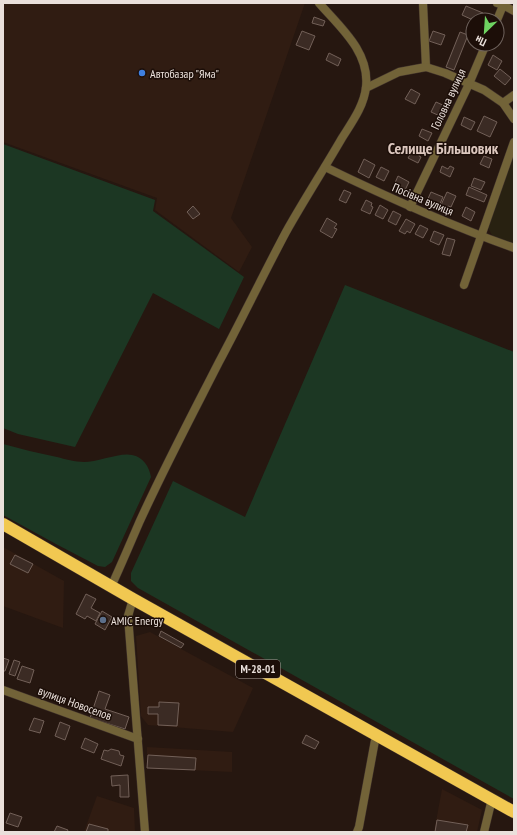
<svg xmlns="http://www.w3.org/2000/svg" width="517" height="835" viewBox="0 0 517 835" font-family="'PT Sans Narrow',sans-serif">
<rect width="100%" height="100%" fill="#261710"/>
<g fill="#301c12">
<path d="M3 3H305L231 218 252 247 239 272 155 210 157 198 3 142Z"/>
<path d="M3 547 64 581 63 628 3 606Z"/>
<path d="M150 632 253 688 233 732 148 725 141 716 136 636Z"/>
<path d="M147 747 232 752V772L147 768Z"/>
<path d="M442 789 482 810 477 832H434Z"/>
<path d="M97 796 134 808 135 832H84Z"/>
</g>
<path fill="#282111" d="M514 153V244L493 237 488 228Z"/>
<g fill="#1c3723">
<path d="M3 144 155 200 153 211 244 277 219 329 153 293 75 447 18 434 3 428Z"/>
<path d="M345 285 514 352V799L138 588 131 581V573L173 481 245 517Z"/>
<path d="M3 444C21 449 38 453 57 457 65 459 75 462 84 462 97 462 121 452 132 455 143 457 149 466 151 477L112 562 105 567 98 566 56 544 3 515Z"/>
</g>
<g fill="#3b2b24" stroke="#726058">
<path d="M466 6 483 13 480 20H473L462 15Z"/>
<path d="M314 17 325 21 323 26 312 23Z"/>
<path d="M302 31 315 36 309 50 296 45Z"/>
<path d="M433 31 445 35 441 45 429 41Z"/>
<path d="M460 32 468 35 454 70 446 67Z"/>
<path d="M329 53 341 59 338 66 326 60Z"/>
<path d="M493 55 502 61 497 70 488 65Z"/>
<path d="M500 69 511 78 505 85 494 76Z"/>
<path d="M411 89 420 94 415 104 405 99Z"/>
<path d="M436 102 445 106 440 116 431 112Z"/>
<path d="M484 116 497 122 490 137 477 131Z"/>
<path d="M464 117 475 122 471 130 461 125Z"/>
<path d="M422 129 432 133 428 141 419 136Z"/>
<path d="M413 150 420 154 419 156 421 157 418 163 408 158Z"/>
<path d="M484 156 492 159 489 168 480 164Z"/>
<path d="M364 159 375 165 369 178 358 172Z"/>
<path d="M442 166 448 169 450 166 454 168 450 177 440 172Z"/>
<path d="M381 167 389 171 384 181 376 177Z"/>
<path d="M398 176 409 182 405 190 394 185Z"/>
<path d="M474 178 485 182 481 190 471 186Z"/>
<path d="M469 187 487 195 484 202 466 195Z"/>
<path d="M344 190 351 193 346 203 339 200Z"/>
<path d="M431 192 443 197 439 206 433 204 432 206 426 203Z"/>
<path d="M447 192 456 196 451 207 448 206 447 210 440 207Z"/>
<path d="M366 200 372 203 371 206 373 207 370 214 361 210Z"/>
<path d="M380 205 388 210 383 219 375 215Z"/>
<path d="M193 206 200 214 193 219 187 212Z"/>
<path d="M466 207 475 212 471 221 462 216Z"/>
<path d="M393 211 401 215 396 225 388 221Z"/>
<path d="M327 218 337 224 334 228 337 229 332 238 320 231Z"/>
<path d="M406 219 415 224 410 233 407 231 405 234 399 231Z"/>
<path d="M420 225 428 229 423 238 415 234Z"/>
<path d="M434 231 444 235 439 245 430 241Z"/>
<path d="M447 238 455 240 450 256 442 254Z"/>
<path d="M15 555 33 564 28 573 10 564Z"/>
<path d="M86 594 96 599 91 608 100 613 96 621 87 616 85 619 76 614Z"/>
<path d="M102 611 112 617 105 630 95 624Z"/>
<path d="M161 631 184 644 181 648 159 636Z"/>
<path d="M3 658 9 660 5 671H3Z"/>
<path d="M14 660 20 662 15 676 9 674Z"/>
<path d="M22 666 34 670 30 683 17 679Z"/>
<path d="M99 691 110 695 105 709 129 717 125 729 90 718Z"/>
<path d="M159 702 179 703 177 726 158 725V714H148V707H159Z"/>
<path d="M34 718 44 721 40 733 29 730Z"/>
<path d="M60 722 70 726 65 740 55 736Z"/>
<path d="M306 735 319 742 315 749 302 743Z"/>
<path d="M85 738 98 744 94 753 81 748Z"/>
<path d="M111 749 119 751 120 755 124 756 121 766 101 759 104 750 108 751Z"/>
<path d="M148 755 196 758 195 770 147 768Z"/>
<path d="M128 775 129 797H120V785L112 786 111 776Z"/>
<path d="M10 813 22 817 18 827 6 823Z"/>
<path d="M437 820 468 825 466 832H435Z"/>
<path d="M89 824 108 829V832H86Z"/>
<path d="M57 826 68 830 67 832H54Z"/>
</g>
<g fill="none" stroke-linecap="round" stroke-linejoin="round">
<g stroke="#41332c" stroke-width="9">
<g id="minor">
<path d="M423 3 426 67"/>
<path d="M497 3 503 5 514 11"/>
<path d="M497 20 504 3"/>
<path d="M366 88 399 72 426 67 445 73 484 90 503 103 514 119"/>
<path d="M503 103 514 95"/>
<path d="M325 167C387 197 449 225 514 248"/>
<path d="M410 207 469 84 486 44"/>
<path d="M464 285 514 142"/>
<path d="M111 587C121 565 130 544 139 523 164 468 192 415 219 362 242 319 263 275 286 232 304 200 324 169 342 138 352 122 364 106 366 87 370 52 340 27 319 3"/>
<path d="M133 599 128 616 145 832"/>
<path d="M3 690 138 739"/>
<path d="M357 832 359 827 376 735"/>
<path d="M484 832 492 799"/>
</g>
</g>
<g stroke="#41332c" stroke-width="13">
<path id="highway" d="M3 524 133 599 514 812"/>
</g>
<use href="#minor" stroke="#726338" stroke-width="8"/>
<use href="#highway" stroke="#f1c851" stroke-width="12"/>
</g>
<circle fill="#3f7fe0" stroke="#1c0e08" stroke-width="1.5" cx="142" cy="73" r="4"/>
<circle fill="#5c6f8a" stroke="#1c0e08" stroke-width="1.5" cx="103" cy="620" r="4"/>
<g text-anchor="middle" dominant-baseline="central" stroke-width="3" stroke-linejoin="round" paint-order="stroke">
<rect fill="#1c0e08" stroke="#aca19c" stroke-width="1" x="236" y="660" width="44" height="18" rx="3"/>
<g font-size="11" font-weight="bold" fill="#eae0db">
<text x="258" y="669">М-28-01</text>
</g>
<g font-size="12" fill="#eae0db" stroke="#1c0e08" text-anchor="start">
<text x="150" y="73">Автобазар "Яма"</text>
<text x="111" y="620">AMIC Energy</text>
</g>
<g font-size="12" fill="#eae0db" stroke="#1c0e08">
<text transform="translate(448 99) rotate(-65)">Головна вулиця</text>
<text transform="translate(423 199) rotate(23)">Посівна вулиця</text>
<text transform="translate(75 703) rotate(20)">вулиця Новоселов</text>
</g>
<g font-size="16" font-weight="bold" fill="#dcc7be" stroke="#1c0e08">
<text x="443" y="148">Селище Більшовик</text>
</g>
</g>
<rect width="517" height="835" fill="none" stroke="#eae0db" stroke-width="8"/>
<g transform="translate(485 32) rotate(205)"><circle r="19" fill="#1c0e08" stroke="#6e625c"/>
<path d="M0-3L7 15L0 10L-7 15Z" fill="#6ed361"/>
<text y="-6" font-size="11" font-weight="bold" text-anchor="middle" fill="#eae0db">Пн</text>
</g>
</svg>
